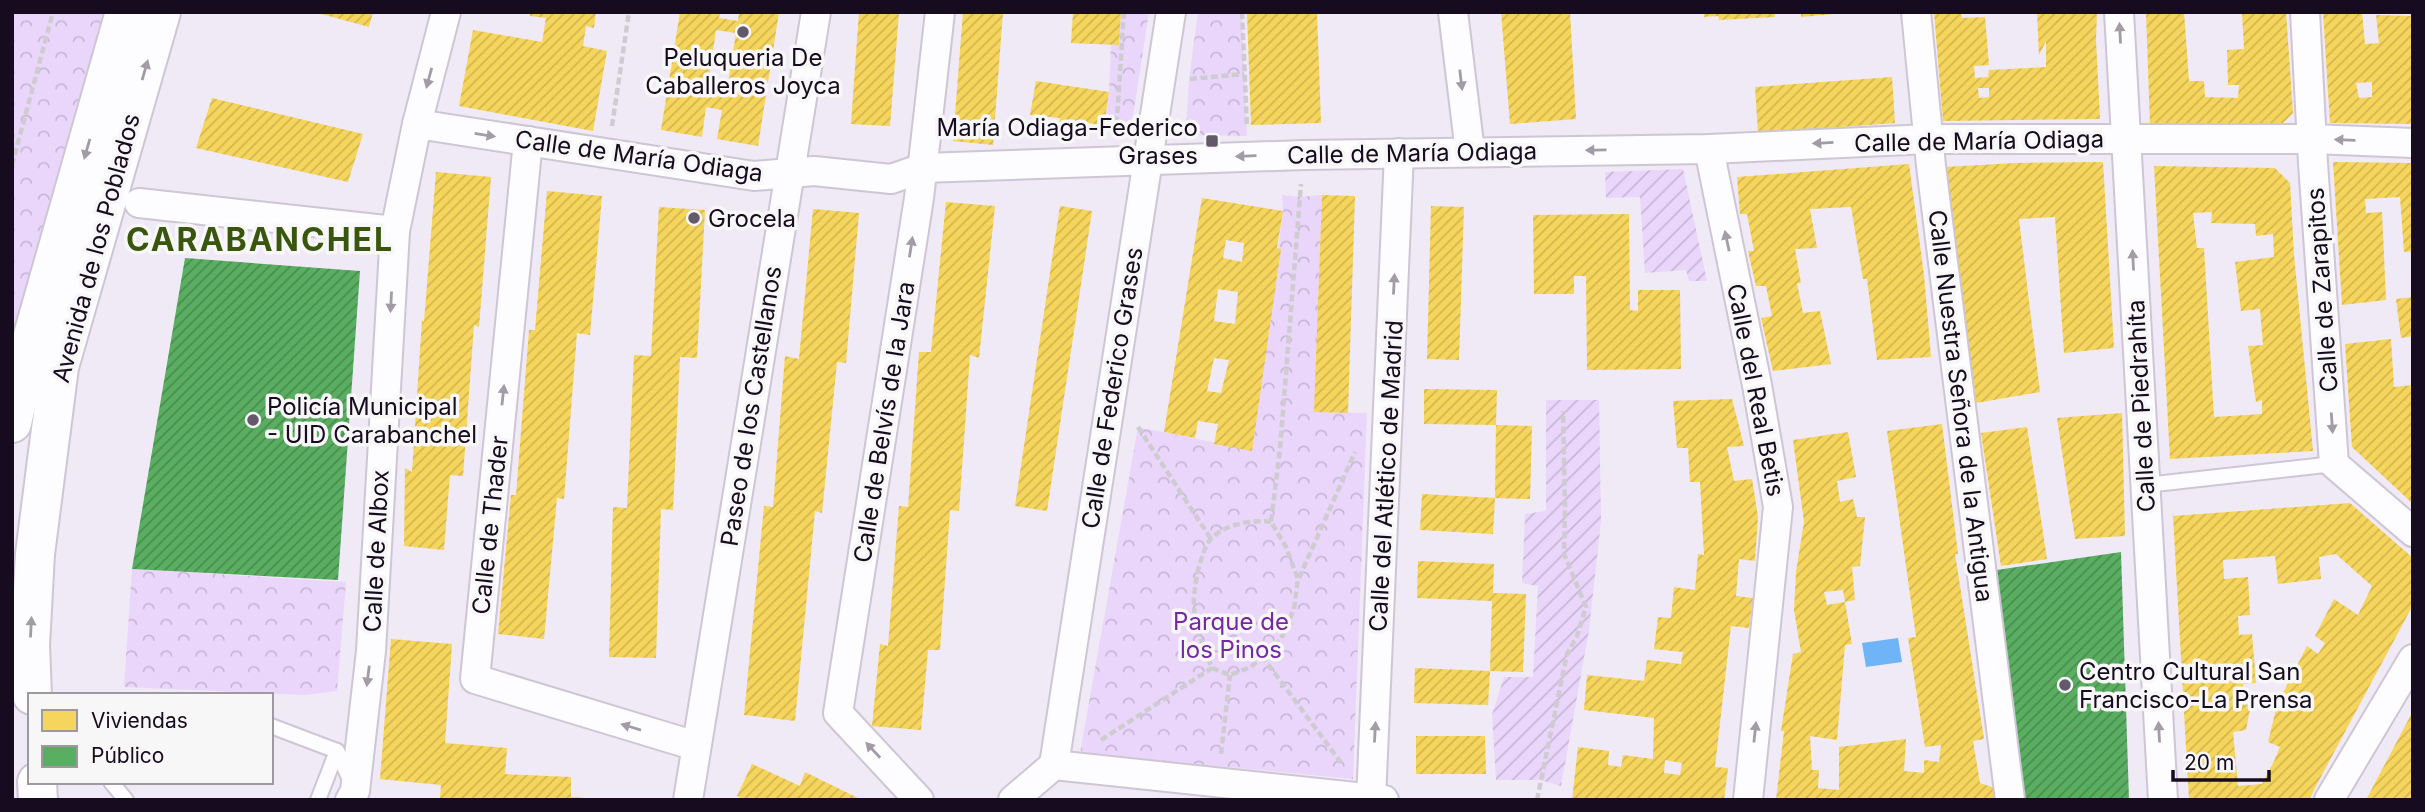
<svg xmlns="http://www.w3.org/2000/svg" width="2425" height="812" viewBox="0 0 2425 812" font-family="Inter,sans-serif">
<defs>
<pattern id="park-crowns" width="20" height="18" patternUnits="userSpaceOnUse" patternTransform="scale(1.75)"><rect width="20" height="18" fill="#ead6fa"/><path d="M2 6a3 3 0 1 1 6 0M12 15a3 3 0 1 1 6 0" fill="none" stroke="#c8b6d6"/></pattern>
<pattern id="garden-furrows" width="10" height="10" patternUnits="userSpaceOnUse" patternTransform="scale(1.75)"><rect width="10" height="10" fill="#ead6fa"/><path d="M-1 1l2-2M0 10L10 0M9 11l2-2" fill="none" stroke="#c8b6d6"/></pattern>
<pattern id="homes-hatch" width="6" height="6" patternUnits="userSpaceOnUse" patternTransform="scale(1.75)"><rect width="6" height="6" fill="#f6d55c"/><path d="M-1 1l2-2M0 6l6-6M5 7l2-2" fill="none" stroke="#d2b650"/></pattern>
<pattern id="public-hatch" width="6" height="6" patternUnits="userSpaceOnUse" patternTransform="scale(1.75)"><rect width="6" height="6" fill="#5aae61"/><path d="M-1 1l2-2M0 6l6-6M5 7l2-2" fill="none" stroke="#498c4f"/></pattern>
</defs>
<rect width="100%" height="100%" fill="#f0e9f6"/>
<g fill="url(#park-crowns)">
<path d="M12 12H103L12 359Z"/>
<path d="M1121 12H1149L1133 116 1126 130 1115 138 1104 125 1109 91 1111 45H1119Z"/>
<path d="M1198 12H1242L1247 136 1195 135 1186 128 1189 80Z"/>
<path d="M1282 195 1300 197 1322 195 1315 412 1367 413 1353 779 1080 753 1138 427 1252 450 1283 211Z"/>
<path d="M132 569 346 582 337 691 305 695 124 687Z"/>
</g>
<g fill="url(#garden-furrows)">
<path d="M1683 169 1707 281H1689L1686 270 1645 273 1640 197 1606 198 1605 172Z"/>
<path d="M1546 400H1599L1601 521 1589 630 1561 786 1540 780H1496L1492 715 1504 677H1533L1538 586 1522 583 1525 514 1546 511Z"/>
</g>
<path fill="#6fb4f7" d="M1898 638 1902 662 1866 667 1862 643Z"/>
<g fill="url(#homes-hatch)" fill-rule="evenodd">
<path d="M314 12H373L369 27Z"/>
<path d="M530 12H596L594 28 586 26 583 46 607 51 593 131 459 106 473 30 542 42 546 18 530 16Z"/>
<path d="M680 12H720L719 18 738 21 739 12H779L758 146 717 139 722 110 706 107 702 137 661 130ZM716 30 736 33 726 96 707 93Z"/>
<path d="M859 12H899L890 126 851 124Z"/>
<path d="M963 12H1003L993 145 953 141Z"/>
<path d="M1073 12H1121L1119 45 1071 43Z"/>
<path d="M1247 12H1317L1321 123 1251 125Z"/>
<path d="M1501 12H1570L1576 119 1510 124Z"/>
<path d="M1704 12H1774L1775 17 1719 20 1718 16 1704 17Z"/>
<path d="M1801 12H1832L1833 14 1801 17Z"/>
<path d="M1934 12H1961L1962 18 1985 17 1989 65 1974 66 1975 78 1988 77 1989 70 2046 67V41L2039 55 2037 12H2097L2096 40 2100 119 1943 121ZM1978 88H1989V97L1979 98Z"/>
<path d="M2146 12H2184L2189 81H2204L2205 97 2238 98 2239 85H2228L2227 50 2244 49 2242 12H2286L2293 113 2280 126 2150 125Z"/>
<path d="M2323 12H2362L2365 44 2379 43 2376 15 2413 16V124L2330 123ZM2372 82V97L2359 98 2356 83Z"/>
<path d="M1892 77 1895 123 1758 133 1755 87Z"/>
<path d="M1036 81 1109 92 1104 125 1086 123 1085 127 1059 123 1060 118 1030 115Z"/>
<path d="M212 98 363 134 348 182 196 148Z"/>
<path d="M2103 162 2114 348 2064 353 2055 217 2019 219 2040 392 1976 403 1945 167 2015 163Z"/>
<path d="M2333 162 2413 163V251L2404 252 2400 197 2365 199 2366 213 2382 212 2386 300 2342 305Z"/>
<path d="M1909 164 1924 275 1931 357 1877 360 1867 279H1863L1851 207 1810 209 1817 248 1795 249 1801 283H1797L1803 313 1820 311 1831 364 1773 371 1761 318 1772 316 1766 286H1756L1748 251H1754L1747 214H1740L1737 177Z"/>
<path d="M2154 166 2275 168 2290 183 2294 255 2313 451 2170 459ZM2212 212 2211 223 2255 224 2256 236 2273 234 2274 257 2235 262 2241 311 2260 309 2263 345 2248 346 2256 402 2262 400V414L2214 417 2204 248H2197L2193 213Z"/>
<path d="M436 172 491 177 479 327 474 325 463 476 450 475 444 550 404 546 405 468 412 472 422 320 424 322Z"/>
<path d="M547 191 602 196 590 335 577 333 564 499 557 498 544 639 498 634 511 495H516L529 330H535Z"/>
<path d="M1322 195 1355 196 1348 413 1314 412Z"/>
<path d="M1202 198 1283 211 1277 248 1281 249 1252 451 1214 444 1218 424 1198 421 1195 438 1164 432ZM1226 240 1244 243 1242 262 1223 258ZM1218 289 1238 292 1235 324 1214 321ZM1214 358 1229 360 1221 393 1207 391Z"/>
<path d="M946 202 995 206 979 358 970 355 959 511 950 510 940 650H928L921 730 872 726 880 644 888 646 899 506 908 507 919 352H931Z"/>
<path d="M1060 206 1092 211 1047 511 1015 506Z"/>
<path d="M1431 206 1464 207 1459 360 1427 359Z"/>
<path d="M659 207 705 210 697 358 680 357 673 510 661 509 656 658 609 657 613 507 627 508 634 355 651 356Z"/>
<path d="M813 209 859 213 846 363 837 362 822 513 815 511 795 721 744 715 764 506 773 507 785 356 799 359Z"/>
<path d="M1629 214 1630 310 1638 311V290H1680L1681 369 1587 370 1586 276H1574V294H1534L1533 215Z"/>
<path d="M2413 297V336L2401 338 2396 299Z"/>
<path d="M2391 339 2394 387 2413 385V504L2352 447 2345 344Z"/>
<path d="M1424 389 1497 390 1496 425 1424 424Z"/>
<path d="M1732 399 1744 446 1727 447 1734 481 1752 479 1758 517 1755 561 1739 559 1736 596 1753 598 1749 628 1731 626 1715 767 1728 768 1724 800H1572L1578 747 1609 751 1608 765 1621 767 1623 755 1653 759 1654 718 1584 710 1587 675 1644 681 1647 660 1681 664 1683 652 1654 649 1658 617 1671 618 1674 587 1695 590 1698 554 1704 555 1700 482H1690L1688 448H1677L1673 401ZM1665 760 1682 763 1680 775 1664 773Z"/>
<path d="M2122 413 2125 536 2075 539 2057 418Z"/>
<path d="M1942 424 1958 554H1955L1984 739 1973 741 1980 783 1995 788 1997 800H1776L1784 731H1781L1793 654 1801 652 1794 610 1796 572 1804 522 1793 440 1848 432 1856 477 1837 481 1840 502 1853 499 1857 517H1865L1860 566 1852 567 1855 600 1845 602 1843 590 1824 592 1827 605 1845 602 1852 644 1845 645 1837 740 1810 736 1812 770H1819L1818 788 1839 790V747L1906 739 1904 771 1924 773V760L1939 762 1941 745 1925 747 1908 638 1916 637 1887 431Z"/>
<path d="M1496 425 1532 426 1530 499 1495 498Z"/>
<path d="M2027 427 2047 559 2001 566 1981 433Z"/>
<path d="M1422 494 1495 498 1493 534 1420 530Z"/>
<path d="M2350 503 2413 558V605L2317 784 2309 800H2189L2173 516ZM2336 554 2372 586 2358 615 2334 599 2315 636 2325 643 2318 654 2307 646 2282 695 2292 701 2288 712 2276 709 2268 742 2280 747 2274 761 2262 784 2238 786 2233 732 2246 730 2251 704 2244 705 2243 684 2256 683 2252 634 2239 635 2238 616 2250 615 2248 577 2224 579 2223 560 2275 556 2278 584 2321 579 2319 557Z"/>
<path d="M1418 561 1494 564 1493 593 1526 594 1523 672 1490 671 1492 601 1417 598Z"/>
<path d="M391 639 452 644 445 743 507 748 505 774 571 777V797L586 798V800H440L441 785 380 779Z"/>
<path d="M1415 668 1490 671 1488 705 1414 703Z"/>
<path d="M2413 711V800H2366Z"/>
<path d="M1416 736H1485L1486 774H1416Z"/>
<path d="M752 764 800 786 805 772 862 800H744L737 796Z"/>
</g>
<g fill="url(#public-hatch)">
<path d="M185 258 360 271 338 580 132 569Z"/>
<path d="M2121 552 2129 800H2020L1990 571Z"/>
</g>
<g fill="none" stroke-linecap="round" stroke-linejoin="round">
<g stroke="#cec6d5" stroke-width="18">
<g id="lane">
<path d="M2146 485 2334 464"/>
<path d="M271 726 337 751 351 782"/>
<path d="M111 782 126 800"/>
<path d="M318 800 337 751"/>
</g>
</g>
<g stroke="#cec6d5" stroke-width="32">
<g id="street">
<path d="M1453 12 1470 152"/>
<path d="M1916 12 1931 166 2010 800"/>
<path d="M2119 12 2163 800"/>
<path d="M2305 12 2313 163 2334 464 2413 532"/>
<path d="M417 124 754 176 814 171 891 179 923 168 1304 155 1709 149 1929 139H2312L2413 143"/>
<path d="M528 141 475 679 696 746"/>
<path d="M1709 149 1757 385 1778 507 1748 800"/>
<path d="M139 203 395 231"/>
<path d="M1054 765 1171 12"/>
<path d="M350 800 355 791 371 651 395 231 417 124 446 12"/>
<path d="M688 800 816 12"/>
<path d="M919 800 838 713 919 198 940 12"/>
<path d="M1013 800 1054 765 1384 800"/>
<path d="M1371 800 1399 153"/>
<path d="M2329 800 2413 659"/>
</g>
</g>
<g stroke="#cec6d5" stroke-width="42">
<g id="primary">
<path d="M12 423 26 360 125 12"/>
<path d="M32 695 30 645 35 554 59 367 161 12"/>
<path d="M37 782 38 800"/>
</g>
</g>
<g stroke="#cecbd1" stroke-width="4.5" stroke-dasharray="7 3.5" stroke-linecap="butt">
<path d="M1242 12 1247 127"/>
<path d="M1190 79 1244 74"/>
<path d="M612 126 629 12"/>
<path d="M1116 134 1124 12"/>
<path d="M12 165 53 12"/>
<path d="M1138 427 1211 539"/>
<path d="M1271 522C1253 519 1225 524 1211 539 1200 551 1193 590 1194 606 1195 628 1204 648 1212 668L1230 675 1251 667 1281 639 1294 609 1298 579 1286 547 1271 522 1280 449 1301 184"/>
<path d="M1299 578 1355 452"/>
<path d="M1262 656 1342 764"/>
<path d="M1101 740 1212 668"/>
<path d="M1221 754 1230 675"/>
<path d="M1537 800 1567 654 1577 636 1586 607 1564 554 1565 507 1563 411"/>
</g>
<use href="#lane" stroke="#fdfcfe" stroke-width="14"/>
<use href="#street" stroke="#fdfcfe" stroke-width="28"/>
<use href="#primary" stroke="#fdfcfe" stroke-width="38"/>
</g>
<defs><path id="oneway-solid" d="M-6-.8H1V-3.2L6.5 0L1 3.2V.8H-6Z" transform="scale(1.75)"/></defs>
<g fill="#a19ca5">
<use href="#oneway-solid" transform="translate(2120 33) rotate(-93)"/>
<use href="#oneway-solid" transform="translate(145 70) rotate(-74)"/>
<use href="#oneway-solid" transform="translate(429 78) rotate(105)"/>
<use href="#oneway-solid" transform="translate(1461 80) rotate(83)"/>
<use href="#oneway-solid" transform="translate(485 135) rotate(9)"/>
<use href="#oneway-solid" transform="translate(2345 140) rotate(-178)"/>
<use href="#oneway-solid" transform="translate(1823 143) rotate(177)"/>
<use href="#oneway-solid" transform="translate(87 149) rotate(106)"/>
<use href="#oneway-solid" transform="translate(1596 150) rotate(179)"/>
<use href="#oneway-solid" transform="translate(1246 156) rotate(178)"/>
<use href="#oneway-solid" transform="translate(1727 241) rotate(-102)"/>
<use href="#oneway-solid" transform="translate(911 247) rotate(-81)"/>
<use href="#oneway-solid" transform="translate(2133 260) rotate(-93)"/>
<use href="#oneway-solid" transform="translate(1394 284) rotate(-87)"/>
<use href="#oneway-solid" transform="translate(391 302) rotate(93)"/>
<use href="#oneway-solid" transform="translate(503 395) rotate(-84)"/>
<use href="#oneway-solid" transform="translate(2332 423) rotate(86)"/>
<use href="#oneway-solid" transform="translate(31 627) rotate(-87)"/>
<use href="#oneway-solid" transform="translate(368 676) rotate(97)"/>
<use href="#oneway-solid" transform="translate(631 727) rotate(-163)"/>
<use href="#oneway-solid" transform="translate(1375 732) rotate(-87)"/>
<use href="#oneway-solid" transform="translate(1755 732) rotate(-84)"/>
<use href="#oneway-solid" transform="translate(2159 732) rotate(-93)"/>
<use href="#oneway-solid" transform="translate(873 750) rotate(-133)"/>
</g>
<g fill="#63596a" stroke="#f7f7f7" stroke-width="2.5">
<circle cx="743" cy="32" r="7"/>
<rect x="1205" y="134" width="14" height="14" rx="3.5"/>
<circle cx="694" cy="218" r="7"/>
<circle cx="253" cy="420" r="7"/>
<circle cx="2065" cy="685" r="7"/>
</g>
<g text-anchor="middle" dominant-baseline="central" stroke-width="7" stroke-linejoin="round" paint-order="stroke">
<g font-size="24" fill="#170c1f" stroke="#f7f7f7" text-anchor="start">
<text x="743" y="57" text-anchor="middle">Peluqueria De<tspan x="743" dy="28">Caballeros Joyca</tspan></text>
<text x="1198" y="127" text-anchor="end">María Odiaga-Federico<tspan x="1198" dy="28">Grases</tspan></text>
<text x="708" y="218">Grocela</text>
<text x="267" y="406">Policía Municipal<tspan x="267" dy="28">- UID Carabanchel</tspan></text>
<text x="2079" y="671">Centro Cultural San<tspan x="2079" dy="28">Francisco-La Prensa</tspan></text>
</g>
<g font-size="24" fill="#170c1f" stroke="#f7f7f7">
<text transform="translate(1979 141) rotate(-1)">Calle de María Odiaga</text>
<text transform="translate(1412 153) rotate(-1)">Calle de María Odiaga</text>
<text transform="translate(639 156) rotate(8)">Calle de María Odiaga</text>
<text transform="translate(96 248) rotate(-75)">Avenida de los Poblados</text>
<text transform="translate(2322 290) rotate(-94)">Calle de Zarapitos</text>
<text transform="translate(1112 388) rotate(-81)">Calle de Federico Grases</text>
<text transform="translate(1756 390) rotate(79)">Calle del Real Betis</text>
<text transform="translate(751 406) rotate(-81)">Paseo de los Castellanos</text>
<text transform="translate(1961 406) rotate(83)">Calle Nuestra Señora de la Antigua</text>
<text transform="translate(2141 406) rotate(-93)">Calle de Piedrahíta</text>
<text transform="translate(884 422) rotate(-81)">Calle de Belvís de la Jara</text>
<text transform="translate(1386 476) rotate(-87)">Calle del Atlético de Madrid</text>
<text transform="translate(490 525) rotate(-84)">Calle de Thader</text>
<text transform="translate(376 551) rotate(-87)">Calle de Albox</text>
</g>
<g font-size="24" fill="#7527a4" stroke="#f7f7f7">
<text x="1231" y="621">Parque de<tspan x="1231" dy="28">los Pinos</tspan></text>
</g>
<g font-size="32" font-weight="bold" letter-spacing="2" fill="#39550e" stroke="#f7f7f7">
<text x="260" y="239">CARABANCHEL</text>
</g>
</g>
<rect width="2425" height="812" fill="none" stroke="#170c1f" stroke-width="28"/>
<rect x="28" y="693" width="245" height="91" fill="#f7f7f7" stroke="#9d99a1" stroke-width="2"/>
<rect x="42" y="710" width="35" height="21" fill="#f6d55c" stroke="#9d99a1" stroke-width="2"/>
<text x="91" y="728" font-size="21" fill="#170c1f">Viviendas</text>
<rect x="42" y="746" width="35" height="21" fill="#5aae61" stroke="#9d99a1" stroke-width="2"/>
<text x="91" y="763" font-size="21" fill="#170c1f">Público</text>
<path d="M2173 770v10h96v-10" fill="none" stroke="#170c1f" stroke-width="3.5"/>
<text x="2184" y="770" font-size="21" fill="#170c1f" stroke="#f7f7f7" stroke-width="5" paint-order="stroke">20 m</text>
</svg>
